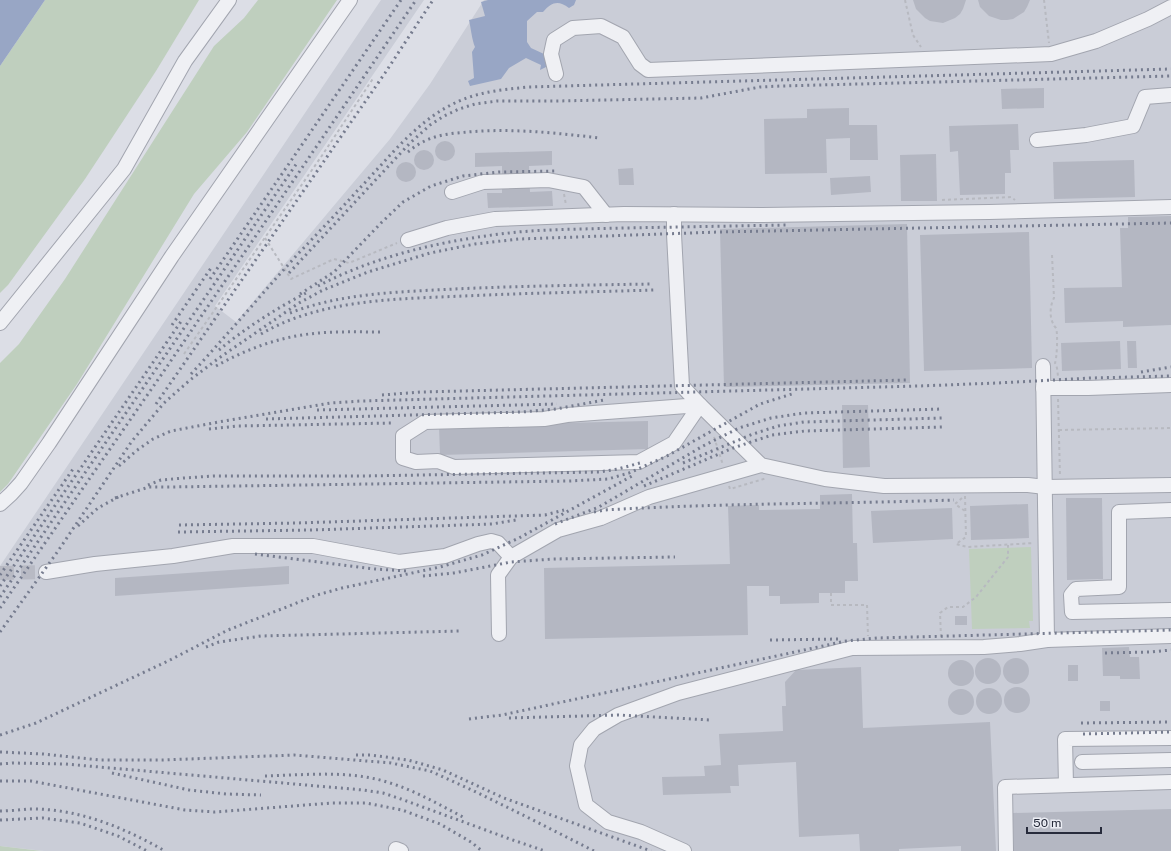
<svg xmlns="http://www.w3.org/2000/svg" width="1171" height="851" viewBox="0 0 1171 851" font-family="'Public Sans',sans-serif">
<rect width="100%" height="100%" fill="#dcdee6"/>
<path fill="#cacdd7" d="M381 0H424L215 306 236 322 390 139 430 84 484 0H1171V851H44L0 846V566Z"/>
<g fill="#bfcfbe">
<path d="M45 0H199L156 71 85 179 8 285 0 293V66Z"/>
<path d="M258 0H337L247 132 194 194 77 384 8 484 0 492V363L19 344 65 279 214 46 244 18Z"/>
<path d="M1031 547 1033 621H1029L1030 628 972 629 969 549Z"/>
<path d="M0 846 42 851H44H0Z"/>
</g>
<g fill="#98a6c5">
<path d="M0 0H45L0 66Z"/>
<path d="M488 0H576L574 5 569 8C558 0 552 2 543 12H537L527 21V42L531 48 544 54 548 60 546 67 540 70 541 65 526 58 509 68 501 79 470 86 468 81 474 78 472 52 475 47C472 40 471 29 469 20L485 16 481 2Z"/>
</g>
<g fill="#b4b7c2">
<path d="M913 0H966L963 9 960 14 955 18 943 23 930 21 925 18 916 9Z"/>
<path d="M978 0H1030L1027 7 1024 12 1013 19 1007 20H1001L989 16 980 7Z"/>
<path d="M1044 88V108L1002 109 1001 89Z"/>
<path d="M849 108V125H877L878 160H850V138L826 139 827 173 765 174 764 119 807 118V109Z"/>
<path d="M1018 124 1019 150H1010L1011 173H1005V194L960 195 958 151 950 152 949 126Z"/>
<circle cx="445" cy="151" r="10"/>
<circle cx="424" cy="160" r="10"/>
<path d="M552 151V165L529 166 530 192 552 191 553 206 488 208 487 193H502V166L475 167V153Z"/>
<path d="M936 154 937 201H901L900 155Z"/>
<path d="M1134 160 1135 197 1054 199 1053 162Z"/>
<circle cx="406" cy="172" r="10"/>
<path d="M633 168 634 185H619L618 169Z"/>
<path d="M870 176 871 192 831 195 830 178Z"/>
<path d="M1171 216V325L1123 327V321L1065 323 1064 288 1122 287 1120 228H1128V217Z"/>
<path d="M907 224 910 383 724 387 720 229Z"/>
<path d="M1029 232 1032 368 924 371 920 235Z"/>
<path d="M1120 341 1121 369 1062 371 1061 343Z"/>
<path d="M1127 341H1136L1137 368H1128Z"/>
<path d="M842 405H868L870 467 843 468Z"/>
<path d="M648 421V449L440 455 439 426Z"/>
<path d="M852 494 853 543H857L858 581H845V593H819V603L780 604V596H769V586H747L748 635 545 639 544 568 730 564 728 506 759 505V510L820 509V495Z"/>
<path d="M1066 498H1102L1103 579 1067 580Z"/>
<path d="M1028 504 1029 538 971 540 970 506Z"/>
<path d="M952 508 953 539 873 543 871 511Z"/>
<path d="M289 566V584L115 596V578Z"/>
<rect x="955" y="616" width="12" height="9"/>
<path d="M1129 647 1130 657H1139L1140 679H1120V676H1103L1102 648Z"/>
<circle cx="1016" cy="671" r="13"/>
<circle cx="988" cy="671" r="13"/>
<circle cx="961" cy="673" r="13"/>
<rect x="1068" y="665" width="10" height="16"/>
<path d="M861 667 863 728 990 722 996 851H961V846L899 849V851H860L859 834 799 837 796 762 738 765 739 786H730L731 793 663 795 662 777 705 776 704 766 721 765 719 734 783 731 782 706H786L785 682 796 670Z"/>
<circle cx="1017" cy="700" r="13"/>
<circle cx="989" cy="701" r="13"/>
<circle cx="961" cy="702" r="13"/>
<rect x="1100" y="701" width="10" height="10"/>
<path d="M1171 809V851H1014L1013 813Z"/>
</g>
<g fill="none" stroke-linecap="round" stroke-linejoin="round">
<path stroke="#b8bac4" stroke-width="14" stroke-dasharray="14 7" stroke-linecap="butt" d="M0 573 46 572"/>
<g stroke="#a2a5af" stroke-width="16">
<g id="minor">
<path d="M556 74 551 54 554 40 573 28 601 26 623 37 640 64 648 70 1051 54 1096 41 1148 19 1171 7"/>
<path d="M1037 140 1086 135 1133 126 1145 97 1171 95"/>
<path d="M452 192 483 182 548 180 584 187 606 215"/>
<path d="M674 214V234L682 386 700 405 761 465 825 479 884 486 1028 485 1045 487 1171 485"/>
<path d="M408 240 447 228 495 219 624 214 760 215 989 212 1171 207"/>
<path d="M0 323 124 169 185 61 229 0"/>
<path d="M1043 366 1047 640 1171 636"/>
<path d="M1043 388H1088L1171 385"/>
<path d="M700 405 674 443 639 462 454 467 438 461 416 462 403 458V436L425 422 544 419 567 415Z"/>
<path d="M0 504 11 494 21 483 49 443 172 256 350 0"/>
<path d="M1171 510 1119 512V587L1076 589 1071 595 1072 612 1171 610"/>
<path d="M46 572 95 564 173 556 233 546H313L399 562 445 556 478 544 491 541 498 543 511 557"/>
<path d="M499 634 498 575 511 557 558 530 601 518 649 497 761 465"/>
<path d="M1082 762 1171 760"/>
<path d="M1066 785 1065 739 1171 738"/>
<path d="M396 849 401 851"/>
<path d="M684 851 641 832 608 822 586 805 577 766 581 745 594 729 618 715 678 693 852 648 984 647 1020 644 1047 640"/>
<path d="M1006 851 1005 787 1171 782"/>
</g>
</g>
<g stroke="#b7b9c0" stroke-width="2" stroke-dasharray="3 3" stroke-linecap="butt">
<path d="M905 0 913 35 921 47"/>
<path d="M1044 0 1049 43"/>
<path d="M564 194 566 205"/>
<path d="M942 200 1011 197 1015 200"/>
<path d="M265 238 291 279 334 259 349 263 397 243"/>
<path d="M1052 255 1054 298C1050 305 1049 318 1054 325 1054 326 1055 327 1056 328 1058 333 1057 358 1055 363L1057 368 1058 376"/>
<path d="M184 354 321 157 374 77"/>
<path d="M1058 399 1060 476"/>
<path d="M1059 430 1171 428"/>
<path d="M714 437 723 465"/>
<path d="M729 486 730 489 767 478"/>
<path d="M965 496 966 537 956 544 967 547 1034 543"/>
<path d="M962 498 955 504 965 511"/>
<path d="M831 593V605H867L868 636"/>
<path d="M941 637 940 613 948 607H963L976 597 1008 557V545"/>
</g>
<use href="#minor" stroke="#eff0f4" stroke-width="14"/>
<g stroke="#767c8f" stroke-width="3" stroke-dasharray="2 4" stroke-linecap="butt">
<path d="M408 152C415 146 423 141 432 138 443 134 456 133 468 132 512 128 556 133 600 138"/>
<path d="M289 273 410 143 430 125 444 116 459 109 475 104 497 101H557L701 98 760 87 781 86 1171 76"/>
<path d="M210 279 401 0"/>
<path d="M318 286C379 254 450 239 518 232 553 229 589 229 624 228 679 227 733 226 787 225"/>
<path d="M300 294 334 272 381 223 403 202 431 186 463 176 499 172 558 171"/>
<path d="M290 313C341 293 399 292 454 289 520 286 587 285 653 284"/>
<path d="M172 325 211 268"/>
<path d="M261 334C321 299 396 299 464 296 527 293 591 292 654 290"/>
<path d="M219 350C244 329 277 308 306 293"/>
<path d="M216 366C245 350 276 338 309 334 333 331 358 332 383 332"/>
<path d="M1141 372 1171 367"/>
<path d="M191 374C227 335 261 295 296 256 317 234 338 212 358 190 386 161 413 125 449 106 474 92 500 90 528 87L1171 69"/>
<path d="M382 395 421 392 908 380"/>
<path d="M156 404 385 73 433 0"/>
<path d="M317 410 557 404"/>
<path d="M266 419 522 412 556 409 604 400"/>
<path d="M209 429 238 426 392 423"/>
<path d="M683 463 753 434 778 426 804 422 942 418"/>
<path d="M119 466 136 451 153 439 171 431 224 421 331 403 361 401 918 386 998 383 1091 378 1171 376"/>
<path d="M148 485 161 480 184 478 214 476H362L599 472 618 469 640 463"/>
<path d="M644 486 733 448 772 435 805 431 942 427"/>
<path d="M115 498 149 487H169L569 481 608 479 629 473 667 456 760 404 795 393"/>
<path d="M594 512 605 510C721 503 838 504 954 500"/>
<path d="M555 524 599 507 703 446 739 428 771 418 804 413 942 409"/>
<path d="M179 525 297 523 545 515 564 510"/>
<path d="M78 526 98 508 120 496"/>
<path d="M178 532 311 530 463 525 492 524 516 520"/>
<path d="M255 554 375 569 408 571"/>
<path d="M0 575 73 469"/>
<path d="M423 576 454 573 511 562 553 559 675 557"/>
<path d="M0 586 182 320"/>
<path d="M0 597 297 163"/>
<path d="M0 608 166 368 416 0"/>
<path d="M0 632 58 551 132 441 164 403 190 380 219 358 299 303 323 290 368 272 430 253 475 244 519 239 719 232 1171 223"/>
<path d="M770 640 839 639"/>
<path d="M206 647 219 642 261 636 461 631"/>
<path d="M1105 653 1151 652 1171 650"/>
<path d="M509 718 618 715 711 720"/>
<path d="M469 719 502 715 846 641 877 638 1171 630"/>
<path d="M1081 723 1171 722"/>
<path d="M1083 734 1171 732"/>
<path d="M0 735 36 723 168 661 228 630 317 595 342 588 440 567 482 555 519 538 632 476"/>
<path d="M0 752 43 754 100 760H163L294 755 391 763 430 771 474 791 525 816 594 851"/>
<path d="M356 755H370L408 760 443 770 504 798 651 851"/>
<path d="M0 764 13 763 65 764 363 790 383 793 401 799 510 839 545 851"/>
<path d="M112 773 189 790 226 794 261 795"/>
<path d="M265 776C306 775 348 770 387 782 414 790 438 804 463 817"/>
<path d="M0 781H31L185 810 215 812 332 803H366L402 810 440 824 471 842 482 851"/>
<path d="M0 811C9 811 19 810 28 809 77 808 123 827 165 851"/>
<path d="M0 820 43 818 80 823 118 836 147 851"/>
</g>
</g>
<path d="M1027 827v6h74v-6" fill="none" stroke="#272b3b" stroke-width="2"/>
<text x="1033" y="827" font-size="12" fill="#272b3b" stroke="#ebedf4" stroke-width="3" paint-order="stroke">50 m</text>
</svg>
